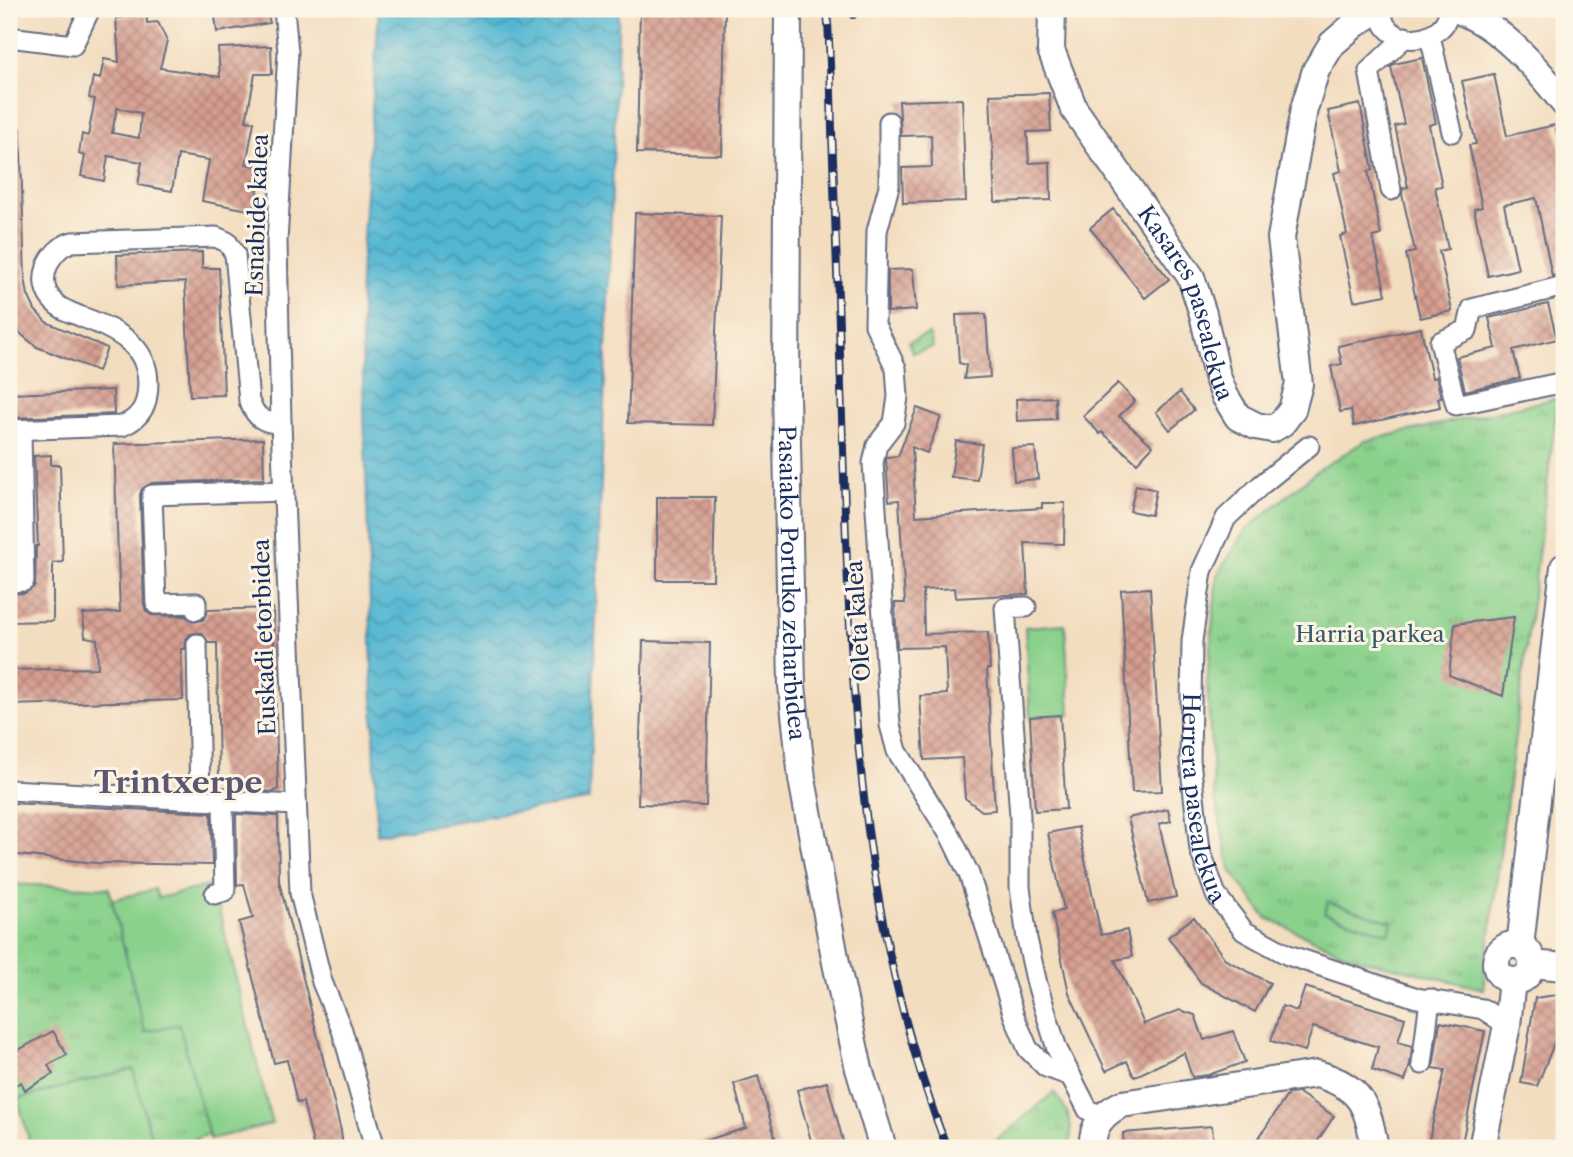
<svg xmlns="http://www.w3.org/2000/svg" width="1573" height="1157" viewBox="0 0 1573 1157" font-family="'Libre Caslon Text',serif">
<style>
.grass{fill:url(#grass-tufts);stroke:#528075;stroke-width:2}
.pitch{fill:#8ad18c;stroke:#528075;stroke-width:2}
.water{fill:url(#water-waves);stroke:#377398;stroke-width:2}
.building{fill:url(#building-cross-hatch);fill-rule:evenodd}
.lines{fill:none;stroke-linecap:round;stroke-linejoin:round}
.street-casing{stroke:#676c80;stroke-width:23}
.secondary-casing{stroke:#676c80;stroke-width:30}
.street{stroke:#fff;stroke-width:19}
.secondary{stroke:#fff;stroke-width:26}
.rail-casing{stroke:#1b2f5e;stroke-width:8}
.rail{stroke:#fcf5e5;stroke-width:5;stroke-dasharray:16;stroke-linecap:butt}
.labels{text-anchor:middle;stroke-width:6;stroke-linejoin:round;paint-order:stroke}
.street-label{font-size:23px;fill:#1b2f5e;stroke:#fcf5e5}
.park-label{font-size:23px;fill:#37586a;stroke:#fcf5e5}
.district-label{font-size:30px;font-weight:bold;fill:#5c5670;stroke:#fcf5e5}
</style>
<defs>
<pattern id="grass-tufts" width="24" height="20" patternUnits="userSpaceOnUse" patternTransform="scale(1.75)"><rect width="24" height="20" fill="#8ad18c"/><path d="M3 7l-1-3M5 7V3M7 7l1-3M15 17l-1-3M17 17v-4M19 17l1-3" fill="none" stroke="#70aa76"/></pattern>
<pattern id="water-waves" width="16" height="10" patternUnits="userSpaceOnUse" patternTransform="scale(1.75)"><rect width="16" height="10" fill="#53b7d2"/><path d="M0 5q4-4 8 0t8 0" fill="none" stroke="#4495ae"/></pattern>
<pattern id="building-cross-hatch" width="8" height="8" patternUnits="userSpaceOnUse" patternTransform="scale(1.75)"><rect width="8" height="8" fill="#d69e90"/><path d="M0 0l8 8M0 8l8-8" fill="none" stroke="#ad8179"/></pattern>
</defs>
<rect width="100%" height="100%" fill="#fcf5e5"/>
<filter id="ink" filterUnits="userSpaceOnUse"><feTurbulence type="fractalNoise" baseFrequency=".0143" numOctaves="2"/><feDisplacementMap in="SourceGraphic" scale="14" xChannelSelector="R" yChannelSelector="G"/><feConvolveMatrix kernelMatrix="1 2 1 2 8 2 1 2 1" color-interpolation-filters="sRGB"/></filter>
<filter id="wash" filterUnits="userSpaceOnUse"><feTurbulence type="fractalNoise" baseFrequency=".00686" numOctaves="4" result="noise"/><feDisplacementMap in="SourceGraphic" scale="28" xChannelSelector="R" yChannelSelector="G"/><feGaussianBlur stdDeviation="1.57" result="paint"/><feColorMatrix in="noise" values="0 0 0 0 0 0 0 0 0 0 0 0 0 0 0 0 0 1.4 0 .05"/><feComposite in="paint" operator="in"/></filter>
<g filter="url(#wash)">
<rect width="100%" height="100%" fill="#f3ddbf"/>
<path class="grass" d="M929,334L933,347L913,353L908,342Z
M1558,398L1483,989L1352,957L1266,918L1230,869L1214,793L1207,684L1217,575L1246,530L1318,470L1365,441Z
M9,884L109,888L145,1032L179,1024L209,1134L195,1139L197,1148H154L132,1069L9,1101Z
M1054,1092C1070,1113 1073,1122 1070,1148H988Z"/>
<path class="pitch" d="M1065,624L1070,715L1030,717L1025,627Z
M213,885L272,1124L210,1139L179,1024L145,1032L112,900L155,889L158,898Z
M1328,902L1392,922L1389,934L1324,913Z
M133,1069L154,1148H31L18,1099Z"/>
<path class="water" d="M379,9H619L589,800L377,834L360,280Z"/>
<g id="blocks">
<path class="building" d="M214,9H266L270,23L217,32Z
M640,9H725L722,155L637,153Z
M147,15V23L158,22L167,41L160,68L220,77L218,48L271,46L272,74H255L246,121L254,122L246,164L262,167L254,211L202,201L209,160L178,155L172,191L138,185L142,162L108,156L104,181L81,176L85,156L79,154L82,134L88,136L95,99L89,98L93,77L100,79L104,59L119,62L116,18ZM117,108L141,113L139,138L112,133Z
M1422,58L1436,123L1429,125L1442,186L1435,187L1448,249L1439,251L1452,311L1420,318L1406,254L1415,252L1402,194L1403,188L1408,187L1395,126L1404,124L1391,67L1394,64Z
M1494,74L1507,136L1555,125L1564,166V274L1552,276L1536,198L1504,205L1518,269L1488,276L1474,209L1482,207L1469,145L1476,144L1462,81Z
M1049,93L1051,131L1027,132L1029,163L1050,162L1051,200L995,202L990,95Z
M962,99L966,201L903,203L902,168L932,167L931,135L901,136L899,101Z
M1360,104L1373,170L1368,171L1381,235L1373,237L1386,295L1354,301L1340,236L1347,234L1334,173L1341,171L1328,111Z
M20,128L25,278L28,295L35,310L46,322L107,348L98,371L37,347L22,335L9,320V129Z
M1113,209L1169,279L1145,298L1090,228Z
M635,213L721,216L712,425L628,423Z
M202,252V268H219L224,395L190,396L185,282L118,285L117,255Z
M913,269L916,310L888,312V270Z
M1548,304L1557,339L1513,350L1520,378L1465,391L1457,357L1496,348L1489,318Z
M986,314L990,377L964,379L966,365L959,363L956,315Z
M1421,328L1432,378L1436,377L1441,397L1438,398L1440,407L1354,426L1351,410L1340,412L1331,366L1342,364L1338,346Z
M1118,383L1135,401L1119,416L1153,446L1137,463L1102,432L1100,434L1083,416Z
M113,390L114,414L9,418V394Z
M1180,392L1194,410L1170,430L1156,412Z
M1055,397L1056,419L1017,421L1016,399Z
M917,408L941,417L927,453L912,447L916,516L1042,508V503H1065L1064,544L1025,543L1028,594L956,598L955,588L923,590L924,634L988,632L990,669H987L995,810L982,811L965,798L962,758L924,760L920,696L947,694L945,647L897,648L895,603H905L899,500L889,501L886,460L887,457L898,456Z
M263,439L264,479L152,483L142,489L140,495L144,604L146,611L151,615L185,616L195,622L203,620L208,610L273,608L278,789L274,792L219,787L217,643H209L202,633L190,634L186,639L185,649H181L183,700L9,705V670L98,668L97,639L85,637L83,614L120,612L114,444Z
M956,441L982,444L977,480L951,477Z
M1035,447L1038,479L1014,481L1012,448Z
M51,455V465H60L63,562L53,563V621L9,622V594L25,593L35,586L36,546H38L34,456Z
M1136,485L1156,490L1151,515L1130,511Z
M657,497H715L713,580H657Z
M1150,588L1162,791L1132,792L1121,590Z
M1514,617L1503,696L1449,675L1455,624Z
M643,641L710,643L706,806L638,804Z
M1060,715L1066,809L1035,811L1030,717Z
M9,803L211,813L212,865L96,863L9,854Z
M1168,809L1171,821L1159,824L1176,897L1148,903L1128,818Z
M236,814L278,816L279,881L341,1131L343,1148H314L303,1102L297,1103L287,1060L274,1063L239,922L253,918L244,884L237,885Z
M1078,827L1101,935L1127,930L1132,957L1115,960L1144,1024L1180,1010L1195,1015L1204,1040L1233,1031L1245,1062L1208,1075L1192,1077L1184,1053L1134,1077L1127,1061L1106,1071L1069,993L1052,913L1064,910L1048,833Z
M1194,917L1226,960L1270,983L1255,1012L1201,983L1168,937Z
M1305,987L1405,1018L1398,1042L1412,1046L1410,1065L1405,1081L1372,1070L1378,1047L1313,1027L1305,1051L1271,1041L1282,1006L1297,1011Z
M1564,994V1018L1537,1086L1521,1083L1535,998Z
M1440,1022L1485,1031L1461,1148H1427L1445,1070L1433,1068Z
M53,1031L67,1055L48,1065L53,1074L25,1090L21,1082L9,1088V1055Z
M758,1076L778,1148H690V1145L746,1128L734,1084Z
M827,1082L845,1148H813L797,1090Z
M1299,1093L1334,1116L1313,1148H1252L1288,1094Z
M1212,1126L1214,1148H1124L1123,1133Z"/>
</g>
</g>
<g filter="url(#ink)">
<use href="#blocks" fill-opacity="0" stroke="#676c80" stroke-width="2"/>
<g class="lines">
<g class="street-casing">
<g id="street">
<path d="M284,9L288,52L277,242L281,423L300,893L322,982L342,1030L375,1148"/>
<path d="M1381,9C1382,13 1383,21 1385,25C1398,45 1432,41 1444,24C1447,20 1449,13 1451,9"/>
<path d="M1430,36L1452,132"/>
<path d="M9,37L73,45L90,9"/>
<path d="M889,122V186L877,231L875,325L896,368L898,397L894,423L877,445L873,463L890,725L897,751L951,837L969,874L1014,1016L1028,1049L1046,1067L1071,1076"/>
<path d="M1391,190L1369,71L1405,37"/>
<path d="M1564,286L1472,309L1467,330L1440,342L1456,405L1564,382"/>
<path d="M9,430L122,426C136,420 145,411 147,395C154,348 120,331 82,317C73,313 61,310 54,302C34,282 49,249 72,242L216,237L227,242L235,254L249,401C256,418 263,423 281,423"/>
<path id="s1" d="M1309,446L1261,485L1226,518L1202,571L1192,641L1190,760L1200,850L1216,895L1244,931L1288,955L1417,998L1483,1009L1507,1025"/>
<path d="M9,582L24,581L21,430"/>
<path d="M1026,607L1005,608L1020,816V887L1027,939L1037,984L1057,1049L1088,1110L1103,1116"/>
<path d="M196,610V603L156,604L152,495L284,491"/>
<path d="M197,644L200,800"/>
<path d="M9,790L295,805"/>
<path d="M215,894L225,891L223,802"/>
<path d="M1422,1064L1430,999"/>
</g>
</g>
<g class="secondary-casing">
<g id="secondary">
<path id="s2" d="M788,9L786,393L792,686L802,779L836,963L859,1069L883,1148"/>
<path id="s3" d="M1052,9L1051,50L1074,109L1191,277L1203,314L1217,376L1225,396L1238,417L1256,426L1272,429L1282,423L1292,410L1299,384L1281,238L1304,109L1316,70L1332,44L1355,24L1378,9"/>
<path d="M1455,9C1499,24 1537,68 1564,103"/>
<circle cx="1514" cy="963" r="18"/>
<path d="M1520,946L1564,567"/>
<path d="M1532,964L1564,967"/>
<path d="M1093,1148C1091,1126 1103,1113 1122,1104L1317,1074C1362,1087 1367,1105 1375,1148"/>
<path d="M1482,1148L1507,1025L1512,981"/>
</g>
</g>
<use href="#street" class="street"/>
<use href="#secondary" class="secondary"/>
<g class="rail-casing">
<path id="rail" d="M827,9C831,59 831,109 833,159C838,277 841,394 845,512C853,733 866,939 947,1148
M853,9V15"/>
</g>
<use href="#rail" class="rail"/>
</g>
</g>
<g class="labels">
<g class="street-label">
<text transform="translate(257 215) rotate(-88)" y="8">Esnabide kalea</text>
<text dy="8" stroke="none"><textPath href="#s3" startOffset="331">Kasares pasealekua</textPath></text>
<text dy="8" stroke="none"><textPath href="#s2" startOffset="574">Pasaiako Portuko zeharbidea</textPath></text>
<text transform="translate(858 621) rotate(-94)" y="8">Oleta kalea</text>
<text transform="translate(264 637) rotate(-92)" y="8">Euskadi etorbidea</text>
<text dy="8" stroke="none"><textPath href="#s1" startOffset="397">Herrera pasealekua</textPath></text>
</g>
<g class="park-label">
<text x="1370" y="642">Harria parkea</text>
</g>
<g class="district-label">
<text x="178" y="793">Trintxerpe</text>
</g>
</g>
<rect width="1573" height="1157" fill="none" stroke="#fcf5e5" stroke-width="35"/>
</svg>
